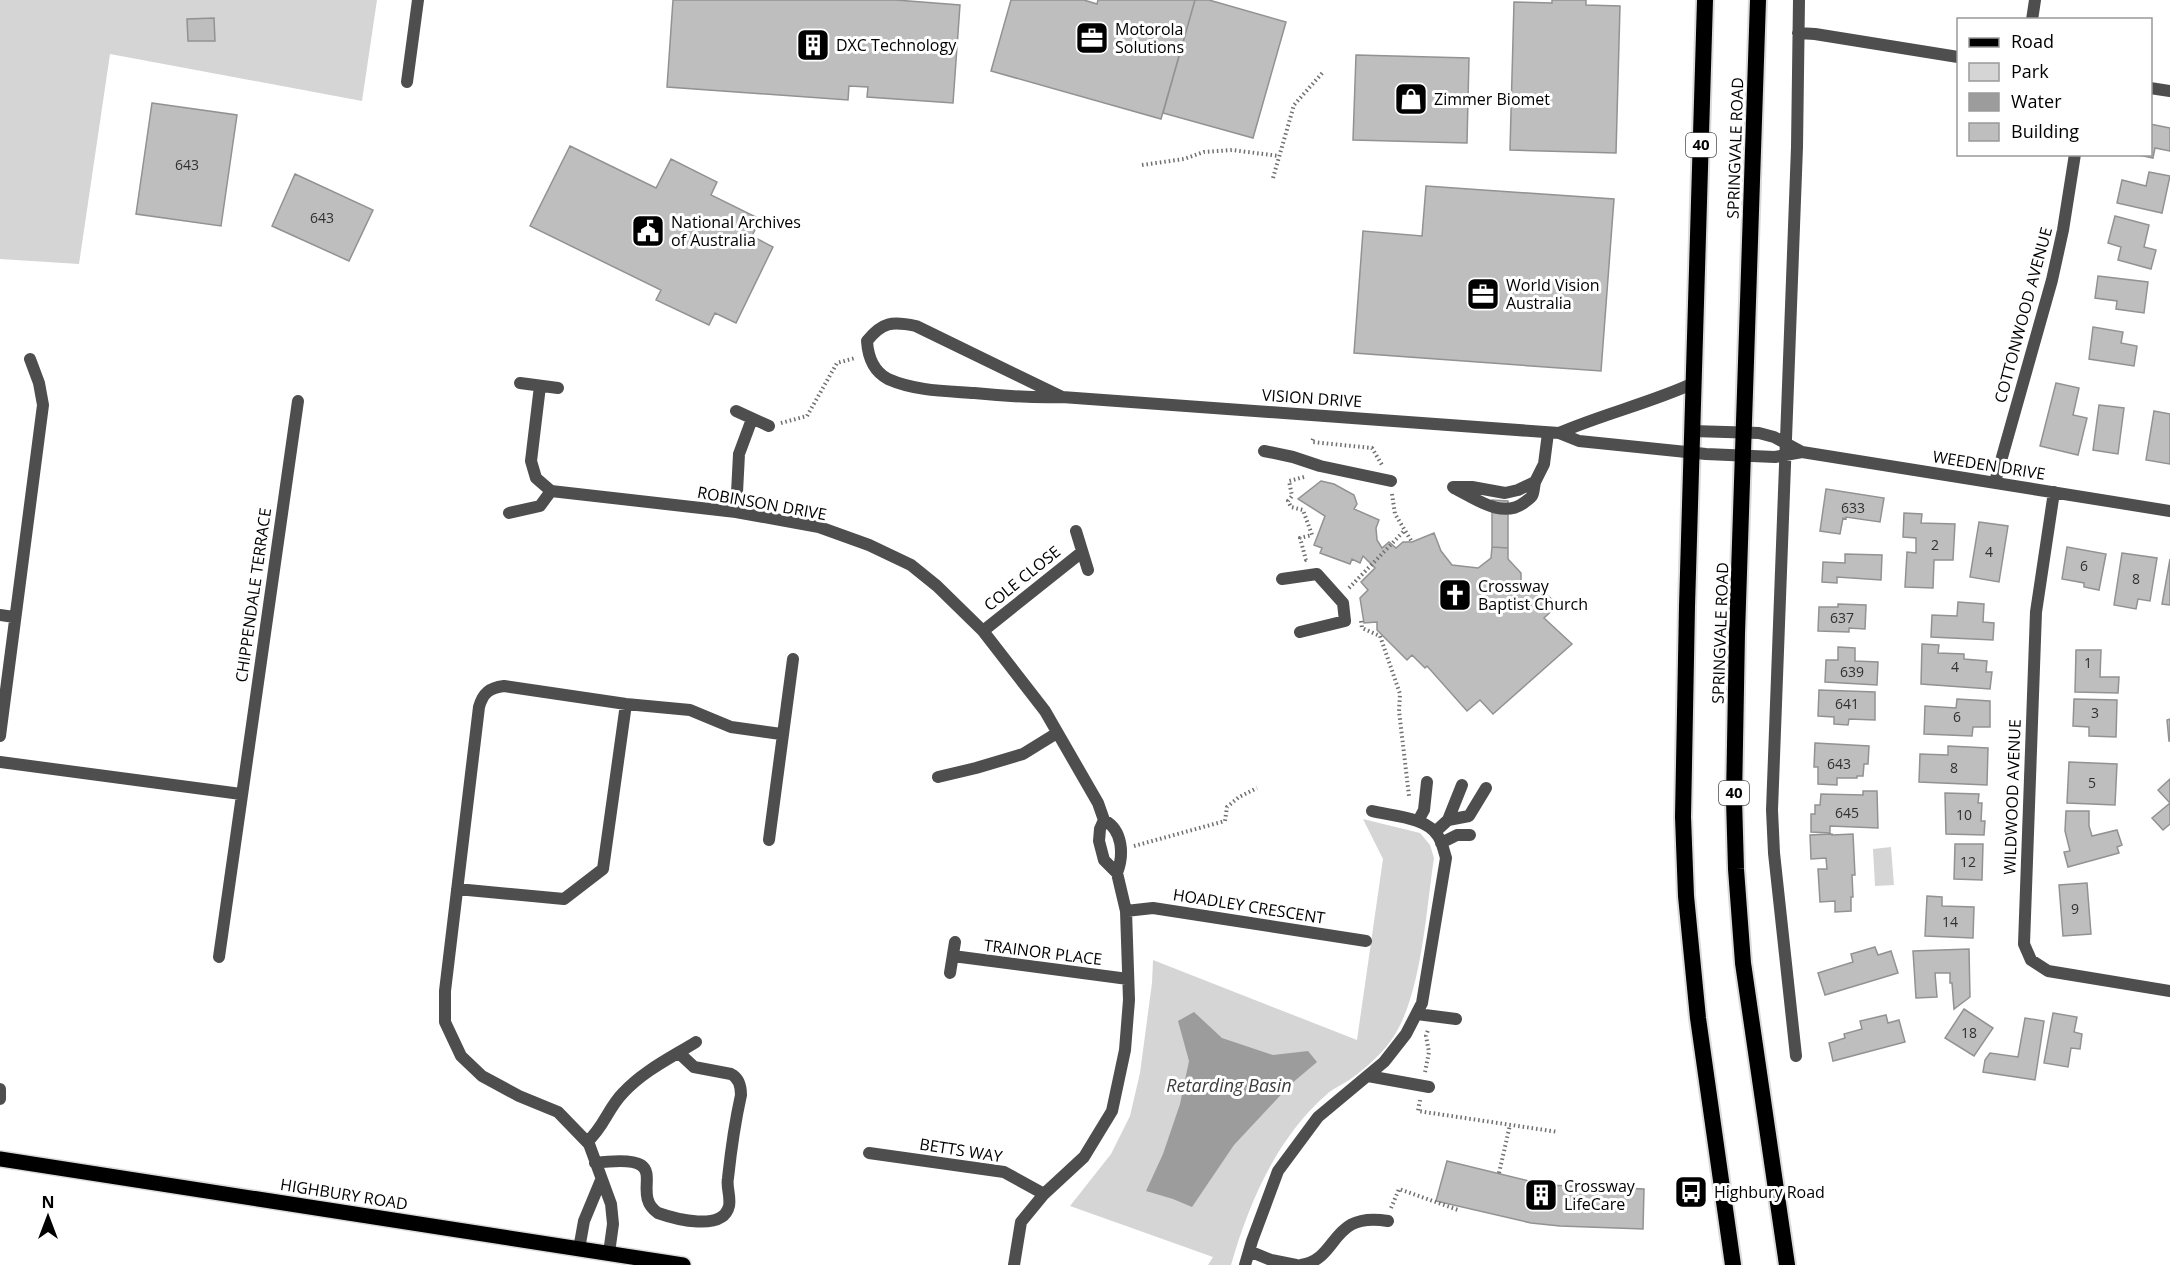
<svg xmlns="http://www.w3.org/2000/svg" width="2170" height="1265" viewBox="0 0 2170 1265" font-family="'Open Sans',sans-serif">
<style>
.green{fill:#d5d5d5}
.water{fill:#9c9c9c}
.building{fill:#bebebe;stroke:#929292;stroke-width:1.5}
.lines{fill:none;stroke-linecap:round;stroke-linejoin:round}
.primary-casing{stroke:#dbdbdb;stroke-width:18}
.trunk-casing{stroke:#dbdbdb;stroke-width:20}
.path{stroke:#707070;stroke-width:4;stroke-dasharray:1.5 3;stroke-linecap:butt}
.service{stroke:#4e4e4e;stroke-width:12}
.minor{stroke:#4e4e4e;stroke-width:12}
.primary{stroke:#000;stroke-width:15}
.trunk{stroke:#000;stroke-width:16}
.labels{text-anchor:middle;stroke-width:6;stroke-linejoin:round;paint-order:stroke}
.number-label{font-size:14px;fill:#303030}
.shield{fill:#fff;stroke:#4c4c4c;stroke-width:1.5}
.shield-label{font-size:15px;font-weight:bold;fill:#000}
.poi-label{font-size:16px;fill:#000;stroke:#fff;text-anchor:start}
.street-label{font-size:16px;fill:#000;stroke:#fff}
.water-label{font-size:18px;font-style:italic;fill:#3d3d3d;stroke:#fff}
</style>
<rect width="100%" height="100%" fill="#fff"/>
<path class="green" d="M0,0H377L362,101L110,54L79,264L0,259Z
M1363,819L1420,833L1430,845L1434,858C1426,910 1422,992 1394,1036C1384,1052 1368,1066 1352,1078C1344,1084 1333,1088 1326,1095C1276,1139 1249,1203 1231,1265H1208L1213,1257L1070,1206L1111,1154L1130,1116L1140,1073L1152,983L1153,960L1357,1040L1383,859Z
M1891,847L1894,885L1875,886L1873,849Z"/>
<path class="water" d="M1194,1012L1222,1038L1273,1055L1308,1051L1317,1062L1291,1084L1234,1145L1192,1207L1173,1199L1146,1191L1163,1154L1180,1104L1189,1061L1178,1021Z"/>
<path class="building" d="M673,0H896L960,5L953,103L867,97L868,87L849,86L848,100L667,87Z
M1011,0H1084L1097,4L1098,0H1195L1161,119L991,71Z
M1195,0H1209L1286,22L1253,138L1163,113Z
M1552,0H1586V5L1620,6L1616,153L1510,150L1514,2L1552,3Z
M214,18L215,41H188L187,19Z
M1356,55L1469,58L1467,143L1353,140Z
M152,103L237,115L221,226L136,214Z
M2150,124L2170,128V151L2155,148L2153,158L2134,154H2150Z
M570,146L656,188L671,159L717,182L711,195L760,219L752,236L773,247L736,323L715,313L709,325L656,300L661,290L530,226Z
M2149,172L2170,176L2162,213L2117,203L2122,180L2146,186Z
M295,174L373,210L349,261L272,226Z
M1426,186L1614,199L1601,371L1354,353L1363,231L1422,236Z
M2115,216L2149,225L2144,247L2156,250L2151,269L2118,260L2121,247L2108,243Z
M2098,276L2148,282L2144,313L2116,309L2117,301L2095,298Z
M2093,327L2123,332L2121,343L2137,346L2134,366L2089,359Z
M2056,383L2079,388L2073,415L2087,418L2078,455L2040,446Z
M2099,405L2124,408L2118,454L2093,450Z
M2154,411L2170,414V464L2146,460Z
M1321,481L1334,484L1354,495L1357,504L1354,509L1379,520L1376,528L1377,540L1382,548L1389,542L1396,548L1403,542H1412L1434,533L1441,551L1452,565L1478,568L1491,558L1492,547L1508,548V559L1521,573V583L1524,586H1535L1536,588H1544V592L1558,605L1544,618L1572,644L1493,714L1480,700L1467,711L1427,666L1425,668L1412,655L1407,660L1377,630V622L1364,623L1360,598L1368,590L1361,582L1375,568L1363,556L1360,563L1352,559L1350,564L1320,553L1322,548L1314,545L1325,516L1298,499Z
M1826,489L1884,498L1880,522L1846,517V519L1843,518L1840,534L1820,531Z
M1492,500L1508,501V548L1492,547Z
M1904,513L1922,514L1921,523L1955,524L1953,560H1934L1933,588L1905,587L1907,552L1916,553V538L1903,537Z
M1979,522L2008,526L1999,582L1970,577Z
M2067,547L2106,554L2099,590L2084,587V583L2062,579Z
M2122,553L2157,558L2150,601L2138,599L2136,609L2114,605Z
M1845,554L1882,555L1881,580L1837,577V583L1822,582L1823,562L1845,563Z
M2170,559V605L2162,604Z
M1958,602L1984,604L1983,622L1994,623L1993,640L1931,637L1932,615L1957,616Z
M1838,604L1866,605L1865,629L1849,628V632L1818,631L1819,607H1838Z
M1922,644L1939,645L1938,653L1964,654V659L1987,661L1986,672H1992L1990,689L1921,684Z
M1838,647L1855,648V661L1878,662L1877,685L1825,682L1826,660H1838Z
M2076,650H2101L2100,677H2119L2118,693L2075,692Z
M1819,690L1875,692V720L1849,719L1848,725L1834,724V717L1818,716Z
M1957,699L1990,701V727H1973L1972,736L1924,734L1925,706L1956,708Z
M2074,699L2117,700L2116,737L2089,736V727L2073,726Z
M2170,719V741H2169L2167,720Z
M1815,743L1869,746L1868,764H1864L1863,776H1857V778H1837V785L1818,784V767H1814Z
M1948,746L1988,748L1987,785L1919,782L1920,754L1948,755Z
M2069,762L2117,764L2115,805L2067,803Z
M2170,779V824L2163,830L2152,818L2170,803L2158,790Z
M1863,791H1877L1878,828L1830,826V833L1811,832V814H1815V805H1820L1821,794L1863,795Z
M1945,793L1979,794L1978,803H1982L1981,821H1985L1984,835L1946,834Z
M2066,811H2089V826L2092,836L2117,830L2122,845L2117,847L2119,853L2068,867L2064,852L2070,851L2065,831Z
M1832,834V835L1853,834L1855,875H1852L1853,897H1851V911L1835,912V901L1820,902L1818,869H1827L1826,858L1811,859L1810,835Z
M1955,844H1983L1982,880L1954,879Z
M2087,883L2091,934L2063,936L2059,885Z
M1927,896L1942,897V906L1974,907L1973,938L1925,936Z
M1875,947L1878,955L1891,951L1898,973L1825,995L1818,973L1853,962L1851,954Z
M1969,949L1970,997L1954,1009L1952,983H1950V973H1935L1937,997L1916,998L1913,951Z
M1964,1009L1993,1028L1974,1056L1945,1038Z
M2053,1013L2077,1017L2074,1032L2082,1034L2080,1049L2071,1048L2068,1067L2044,1063Z
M1886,1015L1888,1023L1899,1020L1905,1042L1833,1061L1829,1043L1845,1038L1844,1034L1862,1029L1860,1021Z
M2025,1018L2044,1021L2035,1080L1983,1072L1985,1060L1990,1053L2018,1057Z
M1447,1161L1546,1185L1644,1189L1643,1229L1560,1226L1531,1223L1436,1201Z"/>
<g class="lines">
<g class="primary-casing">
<path id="primary" d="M0,1159L683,1265"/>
</g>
<g class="trunk-casing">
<path id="trunk" d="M1705,0L1687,606L1683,817L1686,896L1698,1018L1733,1265
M1758,0L1737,633L1734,799L1736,869L1743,963L1787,1265"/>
</g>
<path class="path" d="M1142,165L1184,159L1204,152L1232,150L1279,156
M1273,178L1294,105L1324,71
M781,423L807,416L837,363L855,358
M1313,439L1312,442L1372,448L1382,465
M1304,477L1289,481L1292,496L1288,501L1291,507L1303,510L1312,535L1300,538L1306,560H1308
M1392,494L1395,514L1412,542
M1349,588L1405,530
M1361,621L1362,628L1380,636L1400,694L1399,711L1409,796
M1134,846L1225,821L1227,807L1239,797L1257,788
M1425,1072L1429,1052L1426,1036L1428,1030
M1420,1100L1418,1111L1558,1132
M1499,1173L1510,1125
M1391,1208L1399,1189L1458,1210"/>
<path class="service" d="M407,82L418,0
M1264,451L1293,457L1320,466L1391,481
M1453,487H1472L1505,493L1518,490L1535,482L1544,464L1548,433
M1454,488C1475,498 1502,520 1525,502C1527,500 1530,499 1532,496C1534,493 1534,486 1535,482
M509,513L540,506L551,491
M1282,579L1317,574L1343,603L1345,621L1300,632
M1448,820L1469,816L1486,788
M1418,821L1424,810L1427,782
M1435,832L1448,820L1462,785
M769,840L793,659
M1441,843L1457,835H1470
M457,889L564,899L603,869L626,704
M1417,1014L1456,1019
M1368,1076L1429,1087
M587,1142C604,1127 608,1108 623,1093C643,1071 672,1057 696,1042
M595,1163C681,1152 626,1191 658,1213C675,1219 723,1232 729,1206C731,1196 726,1187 728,1178C731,1150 735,1122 741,1095C741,1086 739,1078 731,1074L694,1067L679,1053
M579,1249L584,1221L601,1180
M1249,1251L1271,1260L1296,1265
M609,1253L613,1224L611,1204L589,1144L558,1112L519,1096L482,1076L461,1056L445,1022V991L479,707C483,693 489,688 504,686L626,704L690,710L731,727L781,734
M1245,1265L1252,1241L1278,1171L1318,1117L1384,1062L1406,1034L1422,1003L1446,858C1444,851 1442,842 1438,836C1427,817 1392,816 1372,811
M1301,1265C1340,1259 1329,1211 1388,1221"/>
<path class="minor" d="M2032,20L2035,0
M1798,33L1815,34L1958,57
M2150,88L2170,91
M520,383L558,388
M540,386L531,461L536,478L551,491L736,512L819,527L869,545L911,565L937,586L983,631L1045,711L1098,803L1104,820C1123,830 1124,855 1117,873
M1062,397L916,326C892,321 882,322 867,341C868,357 873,371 888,379C915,391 946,391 974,393C1004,396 1032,398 1062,397L1559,433L1579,441L1706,454L1775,457L1802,452
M736,411L769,426
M1692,431L1759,433L1774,437L1802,452L2170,511
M1559,433C1603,414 1650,403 1694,383
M1995,482L2052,280L2063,230L2075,154
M2054,492L2036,612L2024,944L2031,960L2048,971L2170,991
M736,512L739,454L752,419
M1076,531L1088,570
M0,615L14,617
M983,631L1082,552
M0,736L43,405L39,383L30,359
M0,762L241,794
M938,777L976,768L1023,754L1057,733
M1126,911L1153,908L1366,941
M953,956L1128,979
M219,957L298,401
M950,973L955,942
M1796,1056L1774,853L1772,810L1797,147L1799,0
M0,1089V1099
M869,1153L1004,1172L1044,1194
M1014,1265L1021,1222L1044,1194L1084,1157L1112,1111L1125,1050L1129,1000L1126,911L1117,873L1104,860L1099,841L1100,829L1104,820"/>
<use href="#primary" class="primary"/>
<use href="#trunk" class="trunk"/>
</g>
<defs>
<g id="office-square" transform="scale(1.725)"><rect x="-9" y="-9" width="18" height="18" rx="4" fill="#000" stroke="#fff"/><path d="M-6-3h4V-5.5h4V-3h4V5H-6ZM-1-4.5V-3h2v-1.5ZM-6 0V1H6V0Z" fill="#fff"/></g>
<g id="building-square" transform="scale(1.725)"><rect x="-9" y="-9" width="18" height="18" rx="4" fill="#000" stroke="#fff"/><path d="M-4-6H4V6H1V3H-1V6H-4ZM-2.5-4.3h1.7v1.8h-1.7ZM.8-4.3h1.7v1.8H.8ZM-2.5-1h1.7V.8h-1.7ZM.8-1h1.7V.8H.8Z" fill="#fff"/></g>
<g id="shop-square" transform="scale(1.725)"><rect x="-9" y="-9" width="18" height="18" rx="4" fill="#000" stroke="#fff"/><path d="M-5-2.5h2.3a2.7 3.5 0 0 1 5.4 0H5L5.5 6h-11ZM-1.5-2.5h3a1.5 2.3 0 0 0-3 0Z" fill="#fff"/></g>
<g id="civic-square" transform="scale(1.725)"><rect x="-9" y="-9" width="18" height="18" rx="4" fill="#000" stroke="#fff"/><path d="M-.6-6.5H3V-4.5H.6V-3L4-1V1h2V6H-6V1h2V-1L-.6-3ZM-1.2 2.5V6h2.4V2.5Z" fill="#fff"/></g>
<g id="church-square" transform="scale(1.725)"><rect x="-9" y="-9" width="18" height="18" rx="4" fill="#000" stroke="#fff"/><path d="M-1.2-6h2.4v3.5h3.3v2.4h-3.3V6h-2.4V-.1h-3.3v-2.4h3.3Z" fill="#fff"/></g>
<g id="bus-square" transform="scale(1.725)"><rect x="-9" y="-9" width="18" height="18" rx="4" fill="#000" stroke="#fff"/><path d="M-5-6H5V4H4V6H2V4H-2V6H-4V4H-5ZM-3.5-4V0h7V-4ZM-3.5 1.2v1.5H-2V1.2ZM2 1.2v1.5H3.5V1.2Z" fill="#fff"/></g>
</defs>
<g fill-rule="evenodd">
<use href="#office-square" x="1092" y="38"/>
<use href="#building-square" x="813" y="45"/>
<use href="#shop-square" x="1411" y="99"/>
<use href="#civic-square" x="648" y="231"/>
<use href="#office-square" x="1483" y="294"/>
<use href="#church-square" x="1455" y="595"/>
<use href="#bus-square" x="1691" y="1192"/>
<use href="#building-square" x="1541" y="1195"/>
</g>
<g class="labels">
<g class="number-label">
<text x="187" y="170">643</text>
<text x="322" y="223">643</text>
<text x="1853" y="513">633</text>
<text x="1935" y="550">2</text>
<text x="1989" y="557">4</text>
<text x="2084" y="571">6</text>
<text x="2136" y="584">8</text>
<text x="1842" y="623">637</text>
<text x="2088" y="668">1</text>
<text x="1955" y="672">4</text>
<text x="1852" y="677">639</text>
<text x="1847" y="709">641</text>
<text x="2095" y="718">3</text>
<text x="1957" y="722">6</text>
<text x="1839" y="769">643</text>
<text x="1954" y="773">8</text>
<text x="2092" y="788">5</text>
<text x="1847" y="818">645</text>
<text x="1964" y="820">10</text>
<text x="1968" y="867">12</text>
<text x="2075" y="914">9</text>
<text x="1950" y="927">14</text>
<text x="1969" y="1038">18</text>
</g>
<g class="shield">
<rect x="1686" y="133" width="30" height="24" rx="4.5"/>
<rect x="1719" y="781" width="30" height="24" rx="4.5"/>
</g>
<g class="shield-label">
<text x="1701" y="150">40</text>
<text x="1734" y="798">40</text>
</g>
<g class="poi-label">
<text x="1115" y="35">Motorola<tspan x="1115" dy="18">Solutions</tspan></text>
<text x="836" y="51">DXC Technology</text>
<text x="1434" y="105">Zimmer Biomet</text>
<text x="671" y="228">National Archives<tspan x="671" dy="18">of Australia</tspan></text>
<text x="1506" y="291">World Vision<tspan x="1506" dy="18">Australia</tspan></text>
<text x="1478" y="592">Crossway<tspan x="1478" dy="18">Baptist Church</tspan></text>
<text x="1564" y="1192">Crossway<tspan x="1564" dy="18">LifeCare</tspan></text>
<text x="1714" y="1198">Highbury Road</text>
</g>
<g class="street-label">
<text transform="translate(1735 148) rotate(-88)" y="6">SPRINGVALE ROAD</text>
<text transform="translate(2023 315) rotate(-75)" y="6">COTTONWOOD AVENUE</text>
<text transform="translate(1312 398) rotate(4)" y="6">VISION DRIVE</text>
<text transform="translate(1989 465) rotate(9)" y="6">WEEDEN DRIVE</text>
<text transform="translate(762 503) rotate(10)" y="6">ROBINSON DRIVE</text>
<text transform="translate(1022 578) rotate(-39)" y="6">COLE CLOSE</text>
<text transform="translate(253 595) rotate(-82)" y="6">CHIPPENDALE TERRACE</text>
<text transform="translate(1720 633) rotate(-88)" y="6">SPRINGVALE ROAD</text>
<text transform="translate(2012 797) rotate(-88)" y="6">WILDWOOD AVENUE</text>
<text transform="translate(1249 906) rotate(9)" y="6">HOADLEY CRESCENT</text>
<text transform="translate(1043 952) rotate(7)" y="6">TRAINOR PLACE</text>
<text transform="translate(961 1150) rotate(9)" y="6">BETTS WAY</text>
<text transform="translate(344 1194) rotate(9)" y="6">HIGHBURY ROAD</text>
</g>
<g class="water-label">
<text x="1229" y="1092">Retarding Basin</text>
</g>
</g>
<rect x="1957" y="18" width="195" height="138" fill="#ffffff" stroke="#999999" stroke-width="1.5"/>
<rect x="1969" y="38" width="30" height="9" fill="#000000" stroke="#999999" stroke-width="1.5"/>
<text x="2011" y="48" font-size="18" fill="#000000">Road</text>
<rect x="1969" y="63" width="30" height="18" fill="#d5d5d5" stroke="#999999" stroke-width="1.5"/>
<text x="2011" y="78" font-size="18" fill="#000000">Park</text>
<rect x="1969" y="93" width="30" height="18" fill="#9c9c9c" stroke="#999999" stroke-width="1.5"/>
<text x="2011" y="108" font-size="18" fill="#000000">Water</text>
<rect x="1969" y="123" width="30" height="18" fill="#bebebe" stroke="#999999" stroke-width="1.5"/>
<text x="2011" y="138" font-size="18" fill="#000000">Building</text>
<g transform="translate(48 1217)" stroke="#ffffff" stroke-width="4.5" paint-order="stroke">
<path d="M0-4.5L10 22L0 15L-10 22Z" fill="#000000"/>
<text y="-9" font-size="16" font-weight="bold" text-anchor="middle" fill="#000000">N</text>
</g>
</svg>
